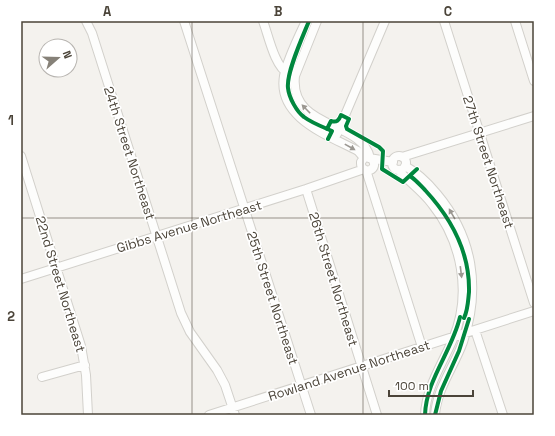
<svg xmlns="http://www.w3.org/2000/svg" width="555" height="436" viewBox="0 0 555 436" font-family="'Space Grotesk',sans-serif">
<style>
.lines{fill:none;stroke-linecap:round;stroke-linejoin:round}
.minor-casing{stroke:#d2d0cb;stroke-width:10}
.minor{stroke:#fdfdfc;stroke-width:8}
.cycleway-casing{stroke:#fff;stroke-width:6}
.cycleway{stroke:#00873e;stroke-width:4}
.oneway{fill:#9b9791}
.grid{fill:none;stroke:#4b4439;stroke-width:1;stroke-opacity:0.55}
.labels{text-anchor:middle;stroke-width:3.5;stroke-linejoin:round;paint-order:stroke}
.street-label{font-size:13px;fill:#4b4439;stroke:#fff}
.neatline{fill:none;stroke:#4b4439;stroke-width:1.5}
.grid-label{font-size:13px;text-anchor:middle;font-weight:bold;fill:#4b4439}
</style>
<rect width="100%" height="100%" fill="#f4f2ee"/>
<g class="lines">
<g class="minor-casing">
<path id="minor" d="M86,21L92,33L181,313L190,332L217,370L225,385L235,415
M184,21L311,415
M263,21C268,34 275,68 288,73
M306,21C299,36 287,60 284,76C277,118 328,135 358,151L364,158
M317,21L295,76C289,130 362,120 370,158
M444,21L534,303
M515,21L534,81
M337,134L385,21
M21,156L81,346L86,375L88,415
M392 163a7 7 0 1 1 14 0a7 7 0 1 1-14 0Z
M402,157L534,116
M364,158L361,162C360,177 382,170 371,158
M369,158L393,162
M405,166C418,173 428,183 437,194C473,237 481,288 463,342C454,367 437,388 435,415
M366,170L422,347
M399,170L402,174C412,184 423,192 432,204C462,241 472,294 453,339C443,363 426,387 425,415
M306,189L377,415
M21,279L306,189L364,169
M475,330L503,415
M42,377L85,365
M209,415L534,311"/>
</g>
<use href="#minor" class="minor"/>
<g class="cycleway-casing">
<path id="cycleway" d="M309,21C303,36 286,73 288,88C289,98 297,112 304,117C312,123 323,127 332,131L328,139
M327,129L331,121C337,123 339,120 341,115L349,119L346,126L347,129L379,147L383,151L382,169L403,182L417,169
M410,176C416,180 420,185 425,190C451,218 470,252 469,292C468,301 468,310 464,318
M425,415C426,380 452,351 460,317
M435,415L441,391L459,351L469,319"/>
</g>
<use href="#cycleway" class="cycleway"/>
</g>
<defs><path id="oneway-solid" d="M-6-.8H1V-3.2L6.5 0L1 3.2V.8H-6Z"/></defs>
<g class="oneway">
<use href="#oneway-solid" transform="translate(306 109) rotate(-134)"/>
<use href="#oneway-solid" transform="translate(350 147) rotate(29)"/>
<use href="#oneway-solid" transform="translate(452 214) rotate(-120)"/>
<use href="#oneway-solid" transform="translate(461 272) rotate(83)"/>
</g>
<path class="grid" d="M192,21V415M363,21V415M21,218H534"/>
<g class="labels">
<g class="street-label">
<text transform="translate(130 153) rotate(72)" y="5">24th Street Northeast</text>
<text transform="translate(489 162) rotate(72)" y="5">27th Street Northeast</text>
<text transform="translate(189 226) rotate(-17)" y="5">Gibbs Avenue Northeast</text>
<text transform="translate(334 279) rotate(73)" y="5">26th Street Northeast</text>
<text transform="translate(61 284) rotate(73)" y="5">22nd Street Northeast</text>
<text transform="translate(273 298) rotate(72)" y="5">25th Street Northeast</text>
<text transform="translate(349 370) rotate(-18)" y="5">Rowland Avenue Northeast</text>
</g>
</g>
<rect width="555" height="436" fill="none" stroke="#ffffff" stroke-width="44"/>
<g transform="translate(58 58) rotate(70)"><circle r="19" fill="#ffffff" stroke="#b7b4b0"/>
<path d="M0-3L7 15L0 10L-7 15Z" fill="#868178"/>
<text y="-6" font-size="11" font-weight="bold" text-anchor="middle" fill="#4b4439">N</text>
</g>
<path d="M389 390v6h84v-6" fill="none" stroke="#4b4439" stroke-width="2"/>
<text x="395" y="390" font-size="12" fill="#4b4439" stroke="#ffffff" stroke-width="3" paint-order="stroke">100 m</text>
<rect x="22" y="22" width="511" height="392" class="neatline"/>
<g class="grid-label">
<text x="107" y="16">A</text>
<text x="278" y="16">B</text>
<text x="448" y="16">C</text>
<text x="11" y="125">1</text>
<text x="11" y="321">2</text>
</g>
</svg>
